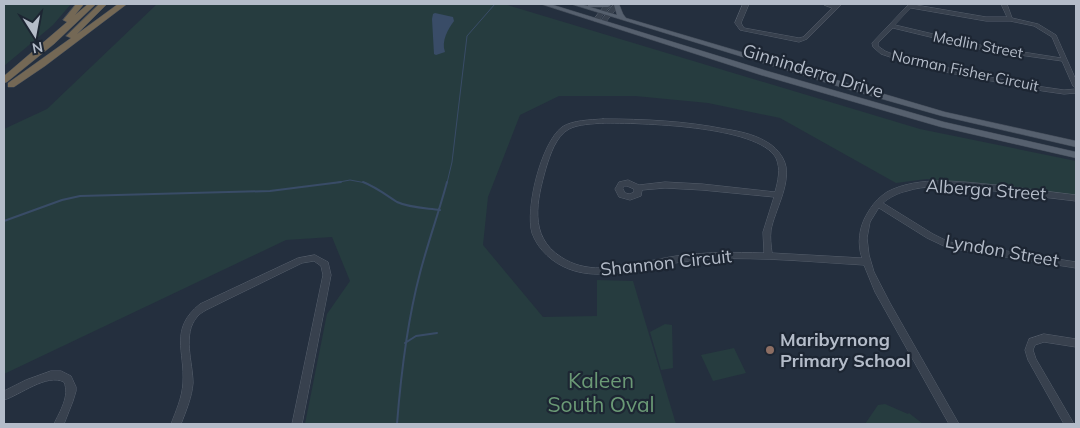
<svg xmlns="http://www.w3.org/2000/svg" width="1080" height="428" viewBox="0 0 1080 428" font-family="Mulish,sans-serif">
<style>
.green{fill:#263c3f}
.water{fill:#394c67}
.lines{fill:none;stroke-linecap:round;stroke-linejoin:round}
.stream-far1{stroke:#394c67;stroke-width:1}
.stream{stroke:#394c67;stroke-width:2}
.minor-casing{stroke:#565f6c;stroke-width:1}
.major-casing{stroke:#414a57;stroke-width:1}
.highway-casing{stroke:#434c59;stroke-width:1}
.minor{fill:#38414e;fill-rule:evenodd}
.major{fill:#56606e;fill-rule:evenodd}
.highway{fill:#746855;fill-rule:evenodd}
.education-dot{fill:#8d6e63;stroke:#1d2633;stroke-width:2}
.labels{text-anchor:middle;stroke-width:4.5;stroke-linejoin:round;paint-order:stroke}
.far-street-label{font-size:15px;fill:#b4bcc9;stroke:#1d2633}
.street-label{font-size:18px;fill:#b4bcc9;stroke:#1d2633}
.poi-label{font-size:18px;font-weight:bold;fill:#b4bcc9;stroke:#1d2633;text-anchor:start}
.near-park-label{font-size:21px;fill:#6b9a76;stroke:#1d2633}
</style>
<rect width="100%" height="100%" fill="#242f3e"/>
<path class="green" d="M4,4H71L53,25L4,66Z
M157,4H504L920,129L1076,161V200L927,179L896,183L780,118L708,103L635,96H559L520,115L488,197L483,245L543,317L597,316V280L633,281L676,424H305L327,314L350,281L332,237L286,240L4,374V129L47,109Z
M665,324L672,325L673,368L661,370L650,332Z
M734,348L746,373L713,381L701,355Z
M885,404L908,414L909,413L923,424H865L878,405Z"/>
<path class="water" d="M435,13L453,17L454,21C448,29 441,41 445,52L436,55L434,54L432,19L433,14Z"/>
<g class="lines">
<path class="stream-far1" d="M334,183L350,180L366,183
M447,183L452,162L467,36L495,4"/>
<path class="stream" d="M363,182C376,187 386,195 397,202C410,208 426,208 440,210
M4,221L62,200L80,196L270,191L341,182
M405,343L416,336L437,333
M397,424C401,373 407,322 420,273C428,242 439,212 447,182"/>
<g class="minor-casing">
<path id="minor" d="M606,4H612L598,21H594V19Z
M614,4H620L605,23H601L600,22Z
M743,4H749L741,23L744,28L799,38L803,37L832,8L824,5L823,4L835,5L836,4H842L807,39L799,42L740,30L735,23Z
M910,4L986,17H1007L1001,4H1007L1012,18L1038,24L1056,35L1076,80V88L1073,86L1062,61L984,50L893,28L878,43V46L885,51L900,57L983,76L1043,87L1064,90L1076,89V93L1064,94L1043,91L950,73L896,59L881,54L873,47L872,43L908,5ZM911,8L986,21H1010L1034,26L1052,37L1061,58L984,46L895,25Z
M603,119C644,119 685,121 725,129C738,131 753,134 765,141C775,146 784,156 786,167C789,188 775,210 771,230C770,238 771,245 772,253L862,258C857,244 859,227 867,214C872,205 878,198 887,192C919,175 962,182 996,185C1023,188 1049,192 1076,195V201C1039,197 1002,191 964,188C945,187 925,185 907,191C898,193 890,197 883,203L933,234L949,242L1076,262V268L948,248L927,238L879,208L878,209L870,222L867,238L869,255L874,272L890,303L959,424H949L875,292L864,265C813,262 763,257 712,259C691,260 669,264 648,267C622,272 595,279 569,269C553,263 538,250 532,233C525,209 541,143 562,127C573,120 590,120 603,119ZM603,123C638,123 758,125 776,158C781,169 778,181 775,192L702,184L665,182L639,185L628,180L619,182L615,189L619,197L630,200L641,196L642,190L665,188L702,190L774,197L763,232L764,253C734,252 705,252 676,256C651,260 626,267 601,268C586,268 573,265 561,257C528,236 537,200 546,168C550,155 556,136 569,129C579,124 592,124 603,123ZM624,186H627L634,189V192L630,194L625,193L623,189Z
M315,255L328,262L331,275L302,424H292L323,275L321,266L314,261L302,263L206,310C203,312 199,314 197,317C182,334 193,363 193,383C192,397 186,411 181,424H171C176,411 182,398 183,383C185,351 169,329 200,304L298,258Z
M1044,334L1076,339V347L1044,342L1035,345L1033,350L1036,359L1074,424H1064L1028,360L1025,350L1029,339Z
M51,371H61L71,376L76,387V391L73,401L64,424H54C60,411 70,396 64,382C47,373 20,395 4,400V391L26,380Z"/>
</g>
<g class="major-casing">
<path id="major" d="M541,4H550L767,71L944,122L1076,152V158L941,127L761,75Z
M571,4H580L588,6V4H610V6L608,7H590L617,15L614,5L619,4L623,14L626,18L945,112L1076,141V147L942,116L847,89Z"/>
</g>
<g class="highway-casing">
<path id="highway" d="M76,4H84L75,15L88,4H96L54,44L7,82L4,83V76L67,22L63,20Z
M99,4H107L77,34L118,4H127L45,66L14,87H8V83L71,38L66,36Z"/>
</g>
<use href="#minor" class="minor"/>
<use href="#major" class="major"/>
<use href="#highway" class="highway"/>
</g>
<circle class="education-dot" cx="770" cy="350" r="5"/>
<g class="labels">
<g class="far-street-label">
<text transform="translate(978 45) rotate(11)" y="5">Medlin Street</text>
<text transform="translate(965 71) rotate(12)" y="5">Norman Fisher Circuit</text>
</g>
<g class="street-label">
<text transform="translate(813 71) rotate(17)" y="6">Ginninderra Drive</text>
<text transform="translate(986 190) rotate(4)" y="6">Alberga Street</text>
<text transform="translate(1002 251) rotate(10)" y="6">Lyndon Street</text>
<text transform="translate(666 263) rotate(-6)" y="6">Shannon Circuit</text>
</g>
<g class="poi-label">
<text x="780" y="346">Maribyrnong<tspan x="780" dy="21">Primary School</tspan></text>
</g>
<g class="near-park-label">
<text x="601" y="388">Kaleen<tspan x="601" dy="24">South Oval</tspan></text>
</g>
</g>
<rect width="1080" height="428" fill="none" stroke="#b4bcc9" stroke-width="10"/>
<g transform="translate(35 35) rotate(169)" stroke="#1d2633" stroke-width="4" paint-order="stroke">
<path d="M0-4L9 19L0 12L-9 19Z" fill="#b4bcc9"/>
<text y="-8" font-size="14" font-weight="bold" text-anchor="middle" fill="#b4bcc9">N</text>
</g>
</svg>
